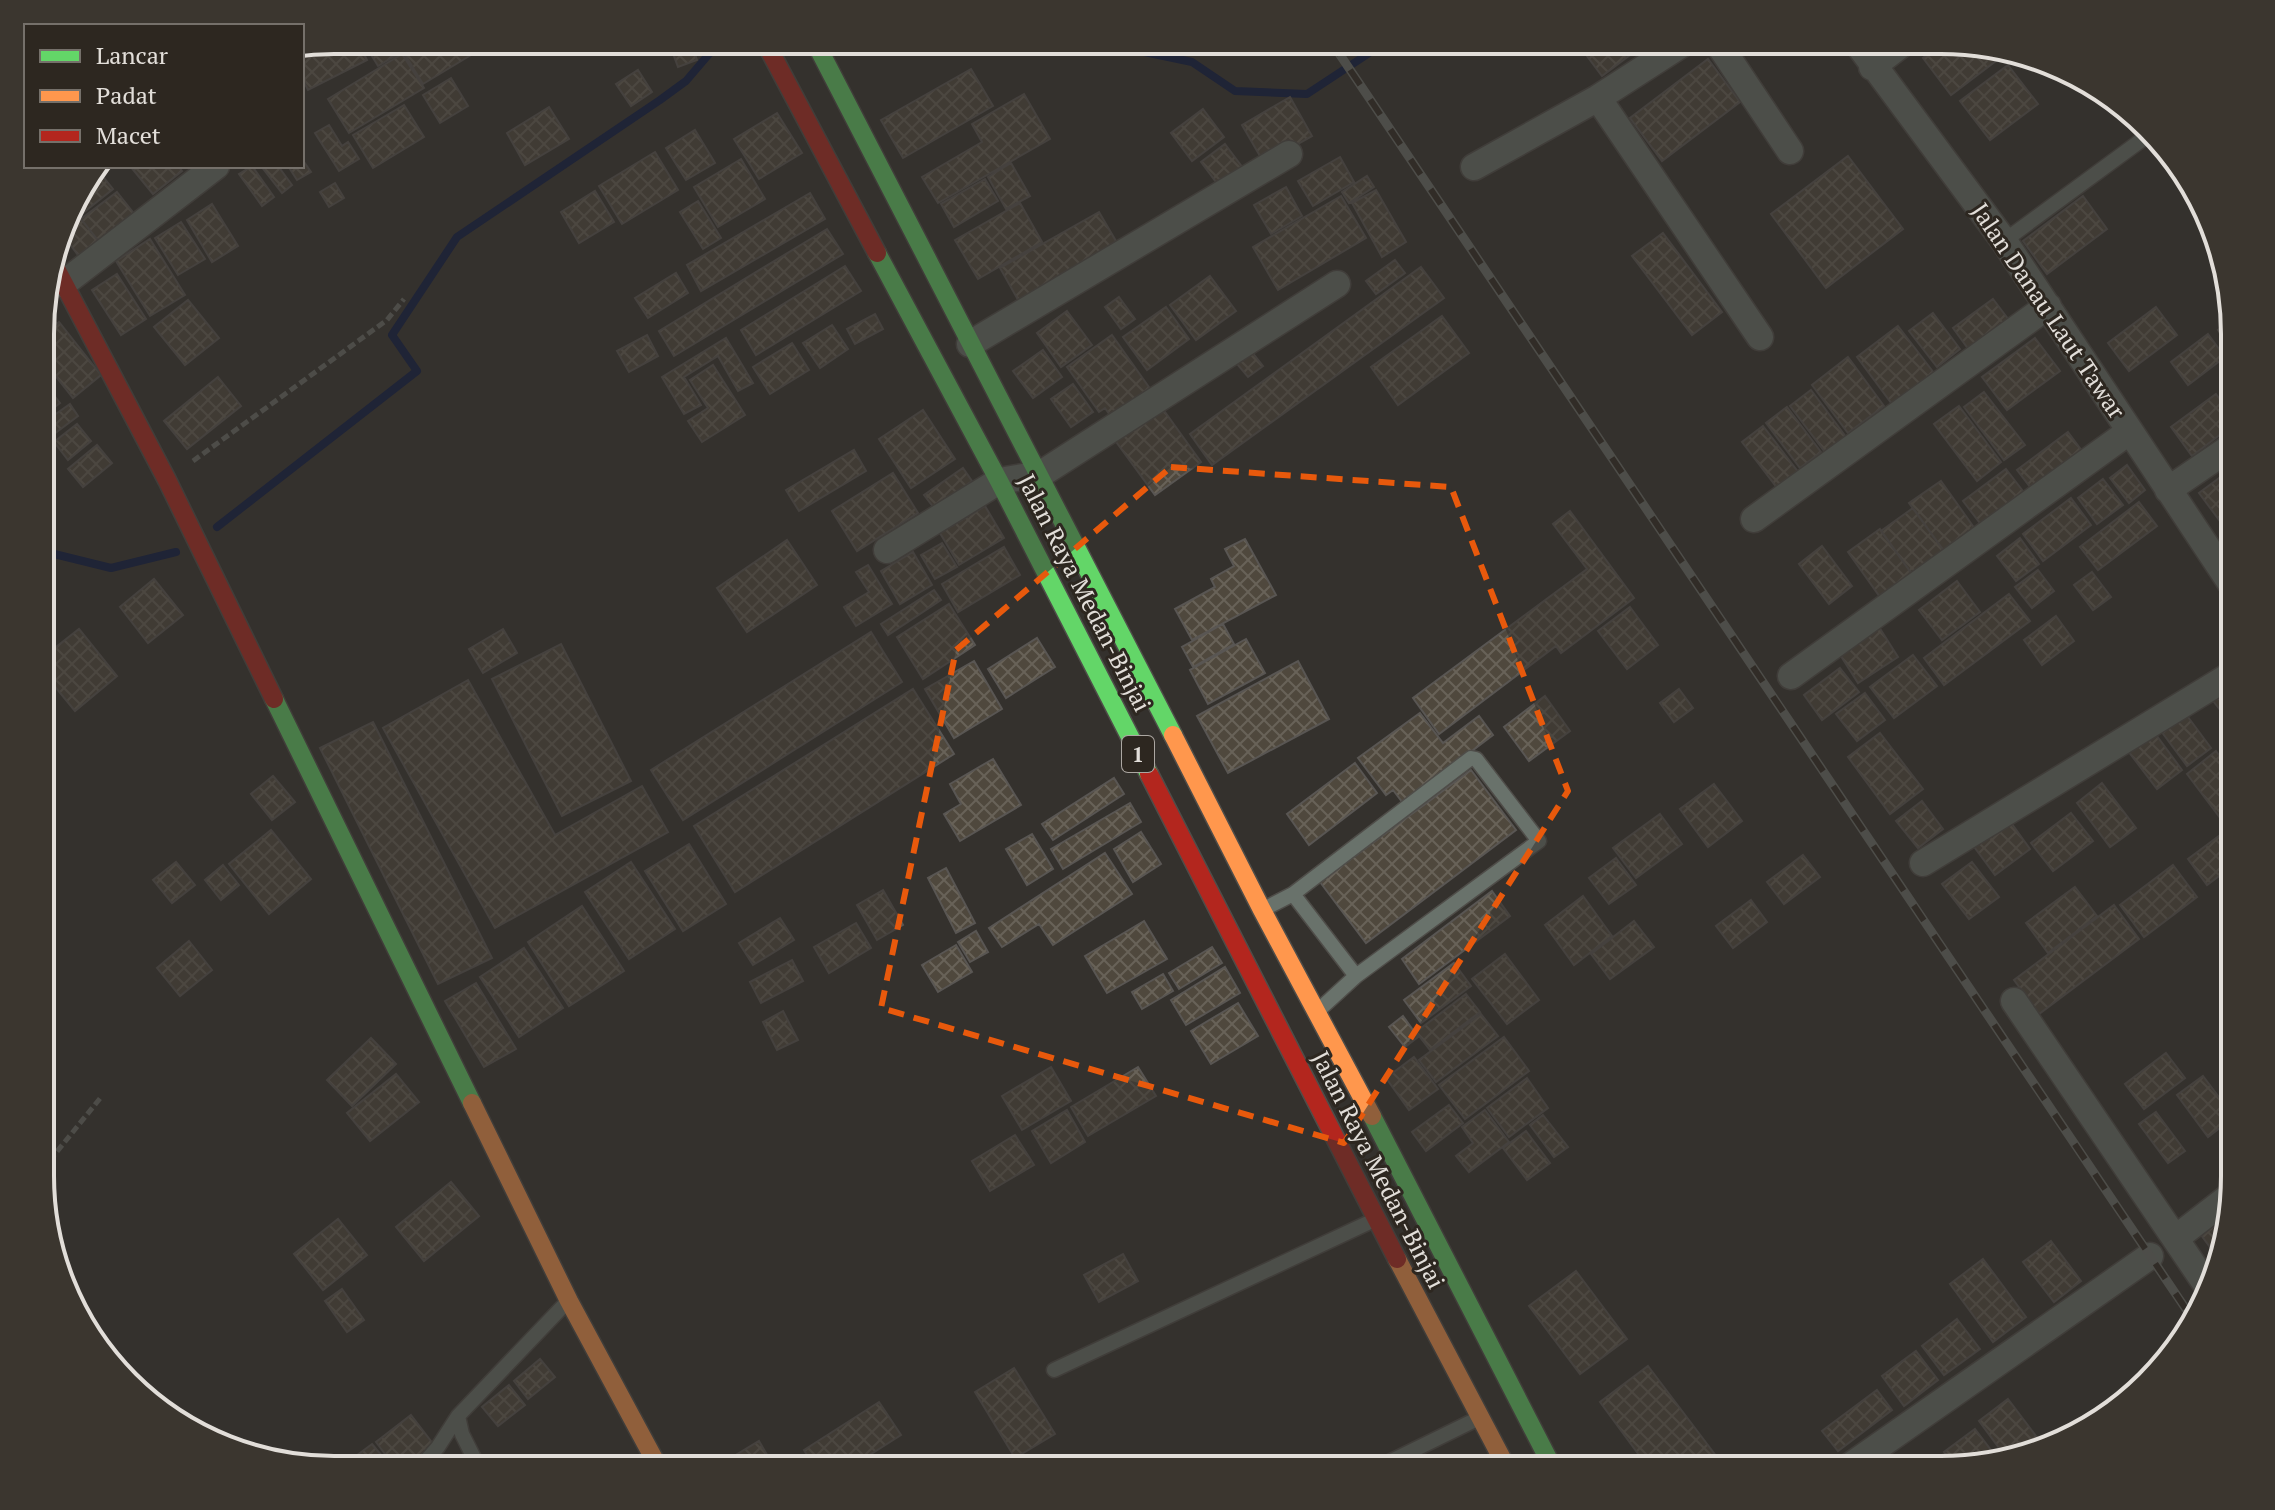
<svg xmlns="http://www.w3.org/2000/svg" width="2275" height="1510" viewBox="0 0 2275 1510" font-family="'PT Serif',serif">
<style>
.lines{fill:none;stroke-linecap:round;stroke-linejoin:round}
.stream{stroke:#051441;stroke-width:8}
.building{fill:url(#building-cross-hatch);stroke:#595653;stroke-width:2}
.lane-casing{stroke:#4f4d49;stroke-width:17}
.street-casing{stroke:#4f4d49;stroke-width:29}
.fast-casing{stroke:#4f4d49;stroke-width:21}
.slow-casing{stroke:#4f4d49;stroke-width:21}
.jam-casing{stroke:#4f4d49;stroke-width:21}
.path{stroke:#6a6e69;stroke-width:5;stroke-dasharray:8 4;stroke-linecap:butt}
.lane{stroke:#69726b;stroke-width:14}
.street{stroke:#69726b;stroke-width:26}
.fast{stroke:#63d668;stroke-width:18}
.slow{stroke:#ff974d;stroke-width:18}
.jam{stroke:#b3261e;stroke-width:18}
.rail-casing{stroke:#6b6f6a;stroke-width:9}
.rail{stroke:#2d2720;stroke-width:6;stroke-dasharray:18;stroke-linecap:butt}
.marked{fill:none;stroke:#e8590c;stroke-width:6;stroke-dasharray:16 10;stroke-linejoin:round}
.labels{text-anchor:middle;stroke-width:6;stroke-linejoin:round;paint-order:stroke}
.shield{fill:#2d2720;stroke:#aca7a2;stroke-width:2}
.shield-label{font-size:22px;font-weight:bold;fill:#e2ded9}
.street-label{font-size:24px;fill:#e2ded9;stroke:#2d2720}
.rim{fill:none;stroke:#e2ded9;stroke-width:4}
</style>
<defs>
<pattern id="building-cross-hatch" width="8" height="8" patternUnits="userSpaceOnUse" patternTransform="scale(2)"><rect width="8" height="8" fill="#4f483d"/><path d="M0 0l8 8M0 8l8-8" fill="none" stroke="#686258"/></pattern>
</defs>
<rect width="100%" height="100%" fill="#34312d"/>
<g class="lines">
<path class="stream" d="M936,40L957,47L1052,40
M1087,40L1192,62L1235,91L1307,94L1389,40
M839,44L853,40
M217,527L417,371L392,335L457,237L660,100L686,81L721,40
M42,551L111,568L176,552"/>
</g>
<path class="building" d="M334,40H357L367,60L308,90L302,78V46Z
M362,40H422L378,66Z
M426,40H468L476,52L423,84L404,53Z
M1584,40H1625L1634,52L1602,76L1578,44Z
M1630,40H1658L1640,53Z
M690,41L697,60L678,67L671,48Z
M1946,41L2009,51L1951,95L1923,58Z
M402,54L424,88L349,133L328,99Z
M1708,59L1740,102L1662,161L1630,118Z
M2008,65L2038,104L1990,140L1960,101Z
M971,69L993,106L903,158L881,120Z
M638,70L652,92L631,106L616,84Z
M451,78L468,106L440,123L423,95Z
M1024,94L1050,139L938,203L922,177L982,142L972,124Z
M1290,97L1312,136L1264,163L1242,125Z
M404,105L424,137L373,168L353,135Z
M549,107L569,139L525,165L507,133Z
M1203,109L1224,137L1192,161L1171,133Z
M777,113L802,153L759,179L734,139Z
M329,125L342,146L348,142L359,159L339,171L315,133Z
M695,130L715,163L686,180L666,148Z
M1225,144L1243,168L1219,186L1201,162Z
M655,152L678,190L622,224L599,186Z
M1848,156L1903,229L1826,288L1771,214Z
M1340,157L1354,182L1313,206L1298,181Z
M302,159L311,172L297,180L288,166H302Z
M741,159L765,199L718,227L694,187Z
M1011,163L1030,196L1006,209L988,177Z
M130,166H178L182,171L153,194Z
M252,166L274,197L262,206L239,174Z
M261,166H278L292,185L282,193Z
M97,169L113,189L74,220L68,212L71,204Z
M1367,176L1374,187L1349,203L1342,192Z
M985,179L998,201L954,227L941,204Z
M335,183L344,198L329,207L320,192Z
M1286,187L1302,216L1271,234L1254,205Z
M1376,190L1406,242L1382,257L1352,203Z
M595,191L614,222L579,243L561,212Z
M117,192L136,216L101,244L81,219Z
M810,193L825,219L701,291L687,265Z
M1341,196L1366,238L1278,290L1253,247Z
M2083,196L2107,229L2047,274L2023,241Z
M698,201L721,238L703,249L680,212Z
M1020,203L1042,242L978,279L955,240Z
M212,204L238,246L212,262L187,220Z
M1099,212L1120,248L1021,305L1000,268Z
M81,219L101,244L81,259L62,234Z
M181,222L205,259L178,275L155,238Z
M827,229L843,254L674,356L659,331Z
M1663,233L1722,312L1692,335L1632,256Z
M150,239L185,295L150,316L116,261Z
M1395,260L1405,273L1376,294L1366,281Z
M845,266L861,291L756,355L741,330Z
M1421,267L1444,298L1212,465L1190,434Z
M676,273L688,293L648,318L635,298Z
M117,274L146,319L121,335L92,290Z
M1210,276L1236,311L1196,340L1170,305Z
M1119,297L1135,319L1121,329L1105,307Z
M1993,299L2012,324L1972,354L1953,328Z
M188,300L219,338L185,365L154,327Z
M43,307L57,324L59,322L101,375L73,398L42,359Z
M1166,307L1189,339L1147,370L1123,337Z
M2156,307L2177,335L2129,371L2108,343Z
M1067,311L1092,345L1061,367L1037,333Z
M1933,313L1960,349L1937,367L1909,331Z
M875,314L883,329L855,344L847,329Z
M1442,316L1469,353L1398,405L1371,367Z
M2234,318V352L2218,330Z
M832,325L848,349L820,368L803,343Z
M1898,326L1934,373L1892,404L1857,357Z
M2208,334L2225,357L2188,385L2171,362Z
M647,335L658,356L629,372L617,351Z
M1112,335L1151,390L1112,418L1105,408L1099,412L1067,367Z
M726,338L753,383L738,391L718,356L684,377L701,405L684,414L662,377Z
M2035,338L2060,371L2007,410L1982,377Z
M792,343L809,370L770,394L753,367Z
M1043,350L1062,377L1033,398L1013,371Z
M1252,352L1263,366L1248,377L1237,364Z
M1848,357L1884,406L1848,433L1812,385Z
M713,365L745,415L702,442L688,421L708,408L690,380Z
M218,377L241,406L187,449L164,421Z
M1073,384L1093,412L1071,427L1051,399Z
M49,389L60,403L42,417V395Z
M1811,390L1846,437L1825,452L1790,406Z
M1984,392L2025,445L2004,460L1964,407Z
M2216,394L2234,419V424L2192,456L2171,427Z
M70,404L78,416L54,434L46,421Z
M1160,405L1201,462L1155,495L1114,439Z
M1959,406L2001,462L1977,481L1934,424Z
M1787,407L1821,452L1800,468L1766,423Z
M923,410L955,459L911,488L879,439Z
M77,424L91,441L68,460L54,442Z
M1763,426L1799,473L1778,489L1742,442Z
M2068,432L2085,455L2034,492L2017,470Z
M97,445L112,463L83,487L68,469Z
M854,450L866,471L799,511L786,490Z
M2127,465L2145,490L2129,503L2110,478Z
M2234,467V527L2228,532L2199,493Z
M963,468L972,481L934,508L924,495Z
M2006,469L2029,499L1986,531L1963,501Z
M893,473L918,513L857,551L832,511Z
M2103,479L2123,505L2097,524L2078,498Z
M1941,481L1975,529L1944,551L1909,503Z
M2071,498L2091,525L2043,561L2023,534Z
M2139,502L2157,526L2098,570L2080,547Z
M985,506L1004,538L959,565L940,533Z
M1913,508L1944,551L1912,574L1881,531Z
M1570,511L1634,598L1561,653L1556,646L1439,734L1413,698L1587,569L1553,524Z
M1880,529L1912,574L1880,597L1848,552Z
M2020,538L2039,564L2016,581L1997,556Z
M1245,539L1276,595L1192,640L1175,609L1215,587L1211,579L1234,566L1225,549Z
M787,540L817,585L747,632L717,588Z
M942,543L957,567L935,579L921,555Z
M1822,546L1852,586L1829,604L1799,564Z
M1004,547L1020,575L958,612L942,584Z
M913,552L932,585L900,604L881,571Z
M868,565L892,604L856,626L844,607L869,592L856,572Z
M2038,570L2054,591L2032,608L2015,587Z
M2092,572L2111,597L2093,610L2074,585Z
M154,579L183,615L148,643L120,607Z
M1957,581L1980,612L1942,640L1919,610Z
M934,590L941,600L888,635L881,624Z
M2009,594L2030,621L1944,685L1924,658Z
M949,604L975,645L923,679L897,637Z
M1630,607L1658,645L1627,669L1598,631Z
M2056,616L2074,641L2042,665L2024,640Z
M1223,624L1234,644L1193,667L1182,647Z
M1879,627L1898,657L1858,683L1839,653Z
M79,629L117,676L75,711L42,671V658Z
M503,629L517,653L483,673L469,649Z
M871,632L902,682L683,820L651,770Z
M1037,638L1055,667L1006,698L988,669Z
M1246,639L1265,673L1208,704L1190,670Z
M561,644L631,781L562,816L492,679Z
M1913,655L1937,686L1894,718L1870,687Z
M974,661L1002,709L954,738L925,689Z
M1298,661L1329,719L1228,773L1197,716Z
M1840,668L1859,692L1822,720L1804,695Z
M2234,679V722L2231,724L2210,697Z
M468,680L555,835L642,786L668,832L495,928L383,728Z
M913,689L954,754L735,892L694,826Z
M1679,689L1693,708L1674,722L1660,703Z
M1865,693L1885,720L1857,741L1836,714Z
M1545,696L1570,731L1529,761L1504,727Z
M1420,713L1443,743L1479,716L1493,735L1403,803L1393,790L1386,795L1358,758Z
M2185,713L2211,748L2187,766L2161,731Z
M373,722L492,958L438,984L320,748Z
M2154,732L2182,770L2157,789L2128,751Z
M1880,733L1923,789L1890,814L1848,757Z
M2216,751L2231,771L2234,769V815L2224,823L2187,774Z
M993,759L1021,805L960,841L944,814L961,804L950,784Z
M1355,763L1377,793L1309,845L1287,814Z
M1471,770L1516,830L1366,943L1320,882Z
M273,776L295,802L272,820L251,794Z
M1114,778L1124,794L1053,840L1042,824Z
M2102,783L2136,828L2110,847L2077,803Z
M1714,784L1742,821L1708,847L1680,809Z
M1922,801L1943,829L1918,848L1896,821Z
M1130,803L1141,822L1063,869L1051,849Z
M2071,813L2093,841L2053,871L2031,843Z
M1660,814L1682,844L1636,878L1613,848Z
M2007,817L2030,849L1995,875L1972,844Z
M271,830L311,879L269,914L229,864Z
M1141,832L1161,864L1133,882L1114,849Z
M2223,833L2234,848V865L2207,885L2188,859Z
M1032,834L1053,869L1027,885L1006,849Z
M689,844L726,904L683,931L645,871Z
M1105,853L1132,894L1053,945L1039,924L1002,947L989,928Z
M1803,855L1820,877L1784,904L1767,882Z
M1616,858L1636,885L1609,904L1589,878Z
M176,862L195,885L172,903L153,880Z
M631,862L675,929L629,959L585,892Z
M1972,862L1999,897L1969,919L1942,884Z
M223,865L239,885L221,900L205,880Z
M2173,865L2197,897L2144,937L2120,905Z
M946,868L975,923L956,933L928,878Z
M2075,887L2097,916L2048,953L2026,923Z
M883,890L903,925L877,940L857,905Z
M1492,891L1510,916L1419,984L1402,959Z
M1583,896L1612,936L1574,965L1545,925Z
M1751,900L1767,922L1733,948L1716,926Z
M2114,905L2139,939L2039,1014L2014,980Z
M582,906L624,971L569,1006L528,942Z
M780,918L794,940L753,965L739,943Z
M1144,921L1167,959L1107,993L1085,956Z
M1634,921L1654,947L1610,979L1591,954Z
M856,923L871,948L829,973L814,947Z
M976,931L988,952L970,962L958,942Z
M189,941L212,970L180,996L157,968Z
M956,945L972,972L938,992L922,965Z
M1212,947L1222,963L1179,989L1169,973Z
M524,948L563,1008L519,1037L480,977Z
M1505,954L1539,1000L1507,1024L1472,979Z
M792,960L803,981L761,1003L750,982Z
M1454,963L1471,986L1421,1023L1404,1000Z
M1225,967L1240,993L1186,1025L1171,1000Z
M1163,974L1173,991L1142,1009L1132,992Z
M476,983L516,1049L484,1067L445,1001Z
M1466,994L1480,1012L1430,1050L1416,1032Z
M1238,1003L1258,1036L1211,1064L1191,1031Z
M783,1011L798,1040L777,1050L763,1022Z
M1481,1014L1498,1036L1436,1082L1419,1060Z
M1403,1016L1418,1037L1405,1047L1389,1027Z
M1504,1037L1529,1071L1465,1119L1439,1085Z
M371,1038L396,1064L352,1106L327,1080Z
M2166,1053L2185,1078L2144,1109L2125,1084Z
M1414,1057L1438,1089L1409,1110L1386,1078Z
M1051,1067L1071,1101L1022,1130L1002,1096Z
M1138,1067L1156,1096L1088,1136L1071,1107Z
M396,1074L419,1102L370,1141L347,1113Z
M2203,1076L2234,1117L2208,1137L2177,1095Z
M1527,1078L1548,1108L1509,1137L1487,1108Z
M1449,1105L1463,1123L1426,1151L1412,1132Z
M1067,1110L1085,1142L1051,1163L1032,1131Z
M1485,1110L1509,1142L1469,1172L1456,1156L1473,1143L1462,1127Z
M2156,1112L2185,1151L2168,1163L2139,1124Z
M1543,1115L1568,1147L1554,1157L1530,1125Z
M1526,1131L1550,1163L1527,1180L1503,1148Z
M1015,1135L1034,1165L990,1191L972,1161Z
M451,1182L479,1216L424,1261L396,1227Z
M2225,1217L2229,1222L2221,1262L2201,1235Z
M338,1219L367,1255L323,1290L294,1254Z
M2051,1241L2081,1281L2054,1302L2023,1262Z
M1123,1254L1138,1281L1099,1302L1084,1275Z
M1983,1259L2026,1317L1993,1342L1950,1284Z
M1576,1271L1627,1339L1580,1374L1529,1306Z
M342,1289L364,1320L347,1332L325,1301Z
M1957,1319L1980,1349L1944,1375L1922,1346Z
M1916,1351L1938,1380L1904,1406L1882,1376Z
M540,1359L555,1377L528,1399L514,1381Z
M1648,1366L1726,1469L1650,1470L1600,1402Z
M1014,1368L1055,1434L1015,1458L975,1392Z
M509,1385L525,1405L498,1426L482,1407Z
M1877,1390L1892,1410L1838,1451L1822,1431Z
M2008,1399L2042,1444L2005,1456L1979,1421Z
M879,1402L901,1435L846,1470H816L804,1450Z
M411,1415L434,1445L401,1470H397L376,1442Z
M1975,1429L1997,1458L1957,1469L1944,1452Z
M759,1441L776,1470H711Z
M372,1444L392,1468L389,1470H367L356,1456Z
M1475,1456L1483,1470H1452Z"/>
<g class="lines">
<g class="lane-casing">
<path id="lane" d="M2004,241L2147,136
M1293,894L1356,976
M1264,909L1293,894L1471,758L1476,759L1539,841L1356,976L1321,1008
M1054,1370L1372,1221
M458,1416L462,1434L480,1470
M418,1470L438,1447L458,1416L566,1303
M1373,1470L1477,1419"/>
</g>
<g class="street-casing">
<path id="street" d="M1716,40L1790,151
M1855,40L2004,241L2234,588
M1872,67L1907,40
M1598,98L1760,337
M1474,167L1598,98L1688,40
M63,284L216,166
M970,344L1289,154
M2168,490L2234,445
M1754,519L2048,306
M887,550L999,481L1041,474L1337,284
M1791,676L2130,431
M1923,863L2234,673
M2014,1001L2210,1290
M2176,1238L2234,1193
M1846,1469L2150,1256"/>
</g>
<g class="fast-casing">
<path id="fast" d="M814,40C933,272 1055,502 1173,735
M877,253L999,481L1149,774
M274,699L472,1103
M1372,1116L1554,1470"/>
</g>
<g class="slow-casing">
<path id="slow" d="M1173,735L1262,910L1372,1116
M472,1103L569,1301L660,1470
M1397,1259L1508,1470"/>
</g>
<g class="jam-casing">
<path id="jam" d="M764,40L877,253
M53,263L167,480L274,699
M1149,774L1397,1259"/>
</g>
<path class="path" d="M193,461L387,320L404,299
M42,1170L102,1096"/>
<use href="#lane" class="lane"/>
<use href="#street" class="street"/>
<use href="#fast" class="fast"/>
<use href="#slow" class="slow"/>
<use href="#jam" class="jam"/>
<g class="rail-casing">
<path id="rail" d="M1330,40L2194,1321"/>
</g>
<use href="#rail" class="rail"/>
</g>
<path d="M0 0H2275V1510H0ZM1171,467L1451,487L1568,791L1344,1143L881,1008L956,650Z" fill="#34312d" fill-opacity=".55" fill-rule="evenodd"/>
<path class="marked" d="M1171,467L1451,487L1568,791L1344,1143L881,1008L956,650Z"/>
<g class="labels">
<rect class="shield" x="1122" y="736" width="32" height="36" rx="6"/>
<g class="shield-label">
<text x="1138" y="762">1</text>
</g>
<g class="street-label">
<text transform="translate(2048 311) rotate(56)" y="8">Jalan Danau Laut Tawar</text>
<text transform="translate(1084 593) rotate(63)" y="8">Jalan Raya Medan-Binjai</text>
<text transform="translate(1378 1170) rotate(63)" y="8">Jalan Raya Medan-Binjai</text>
</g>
</g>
<path d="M0 0H2275V1510H0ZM334 54H1941A280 280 0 0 1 2221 334V1176A280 280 0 0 1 1941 1456H334A280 280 0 0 1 54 1176V334A280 280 0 0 1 334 54Z" fill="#3b362f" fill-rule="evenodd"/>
<path class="rim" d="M334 54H1941A280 280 0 0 1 2221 334V1176A280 280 0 0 1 1941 1456H334A280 280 0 0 1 54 1176V334A280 280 0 0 1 334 54Z"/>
<rect x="24" y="24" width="280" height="144" fill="#2d2720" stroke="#75706a" stroke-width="2"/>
<rect x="40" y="50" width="40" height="12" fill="#63d668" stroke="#75706a" stroke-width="2"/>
<text x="96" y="64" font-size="24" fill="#e2ded9">Lancar</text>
<rect x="40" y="90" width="40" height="12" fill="#ff974d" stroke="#75706a" stroke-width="2"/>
<text x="96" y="104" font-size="24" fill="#e2ded9">Padat</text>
<rect x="40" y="130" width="40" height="12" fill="#b3261e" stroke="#75706a" stroke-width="2"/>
<text x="96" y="144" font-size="24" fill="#e2ded9">Macet</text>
</svg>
